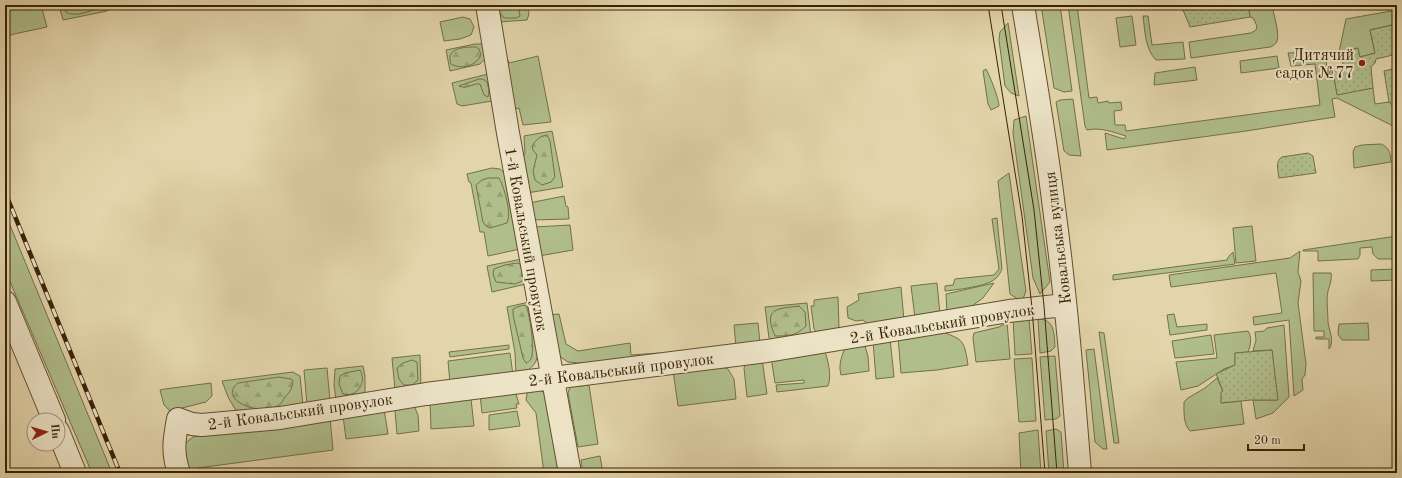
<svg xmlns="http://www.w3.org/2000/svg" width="1402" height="478" viewBox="0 0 1402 478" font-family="'Old Standard TT',serif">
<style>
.grass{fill:#b0be8c;stroke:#747048}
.forest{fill:url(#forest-firs);stroke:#747048}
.park{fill:url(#park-dots);stroke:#747048}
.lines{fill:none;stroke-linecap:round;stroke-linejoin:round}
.minor-casing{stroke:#644f2e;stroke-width:24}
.minor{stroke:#ede4c8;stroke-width:22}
.tram{stroke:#392205;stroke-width:1}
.rail-casing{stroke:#392205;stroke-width:4.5}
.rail{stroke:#ede4c8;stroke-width:3;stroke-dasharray:9;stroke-linecap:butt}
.poi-dot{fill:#8f2418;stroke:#ede4c8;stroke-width:1.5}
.labels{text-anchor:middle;stroke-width:4;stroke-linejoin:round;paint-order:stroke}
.poi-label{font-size:16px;fill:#392205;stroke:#ede4c8;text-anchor:end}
.street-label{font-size:16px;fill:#392205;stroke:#ede4c8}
</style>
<defs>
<pattern id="forest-firs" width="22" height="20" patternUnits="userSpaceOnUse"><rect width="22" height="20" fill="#b0be8c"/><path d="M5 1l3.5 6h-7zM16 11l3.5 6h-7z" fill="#98a377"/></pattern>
<pattern id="park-dots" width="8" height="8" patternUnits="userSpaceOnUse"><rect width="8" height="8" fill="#b0be8c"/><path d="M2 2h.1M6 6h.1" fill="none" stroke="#98a377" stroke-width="1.8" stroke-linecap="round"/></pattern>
</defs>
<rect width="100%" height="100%" fill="#e3d5ab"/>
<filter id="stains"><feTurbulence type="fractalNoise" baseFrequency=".005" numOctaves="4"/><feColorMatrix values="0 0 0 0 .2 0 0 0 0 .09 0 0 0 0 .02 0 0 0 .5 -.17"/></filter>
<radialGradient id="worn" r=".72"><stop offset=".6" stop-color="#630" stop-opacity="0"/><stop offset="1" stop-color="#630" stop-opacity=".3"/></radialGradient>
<path class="grass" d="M5,5H41L47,27L14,34L5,37Z
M59,5H111L107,11L63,20Z
M496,5H528L529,14L527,20L498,22Z
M1041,5H1060L1072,91L1064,92L1054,88Z
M1068,5H1077L1089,98L1097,97L1098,103L1108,101L1109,103L1121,102L1122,110L1114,111L1115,125H1125L1126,131L1320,105L1315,64L1291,66L1288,53L1324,52L1328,71H1333L1337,94L1373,88L1375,104L1389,102L1393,106H1397V128L1337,98L1332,99L1335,117L1246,131L1107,150L1105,133L1124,139L1126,136C1112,132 1101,127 1087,130L1085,126Z
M1248,5H1272C1273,13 1280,33 1277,41C1276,44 1273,46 1270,47L1191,58L1189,42L1251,33L1256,30L1257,26L1253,18L1250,17Z
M1397,10V24L1370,30L1375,53L1360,57L1357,48L1339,52L1346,19Z
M1132,16L1136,45L1120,47L1116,18Z
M1143,16H1148L1152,45L1183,42L1185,59L1156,60C1145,49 1145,31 1143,16Z
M463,17L470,19L474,27L471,35L460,39L444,41L440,22Z
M1008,23L1019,96L1011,93L1005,86L999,40L1000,32Z
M475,44H483L485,59L480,64L450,71L446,50Z
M538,56L551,122L523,125L519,108L511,110L504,61L508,60L509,63Z
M1277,56L1279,68L1241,73L1240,61Z
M1195,67L1197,80L1154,85L1155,73Z
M986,69C990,76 999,99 999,106L991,110L988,104L983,71Z
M488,74L492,101L462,106L457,104L452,83Z
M1073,99L1081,156L1069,155L1064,151L1056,102L1060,100Z
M1026,116L1050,282L1040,294L1033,278L1013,133L1014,120Z
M552,131L563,187L527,193L521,159L525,154L524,136Z
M1381,144C1390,148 1390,153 1391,162L1354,168L1353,152L1355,147L1362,145Z
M492,168L500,169L506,174L520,249L488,256L484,232H480L471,183L469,182L467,174Z
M1009,173L1026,291L1023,299L1019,300L1010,294L998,181Z
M564,196L566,206L568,207L569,219L532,220L529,203Z
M5,213L112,473H92L5,270Z
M997,218L1002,269C1001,272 998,277 995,279C988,286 956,290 945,291V286L953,285L955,279L994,275L999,269L992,219Z
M570,225L573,250L539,256L534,227Z
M1252,226L1256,261L1236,263L1233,228Z
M1397,236V259H1378L1373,254L1372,247L1360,248V255L1358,259H1356L1318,261V251H1303V250Z
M1300,251L1298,272L1301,281L1298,303L1306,364L1305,375L1302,379L1303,390L1294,396L1289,320L1254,325L1253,317L1282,313L1276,273L1171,287L1169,275L1290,258Z
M1233,252L1235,264L1113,280V275L1227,260L1229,256Z
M522,259L526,284L492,292L487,266Z
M1397,269V280L1371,281V270Z
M1313,273H1331C1332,280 1330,284 1328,291C1326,301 1328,312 1328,322C1329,331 1335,341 1329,349V339H1316V337H1324V331H1314Z
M937,283L940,314L915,318L911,286Z
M994,283L983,298L968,309L947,313L946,294Z
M901,287L904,320L870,326L863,320L856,321L848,318L847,307L859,300L858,294Z
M838,297L839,328L838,332L819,335L814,329L811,306H814V300Z
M529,302C531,311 539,353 537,358C534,369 525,372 516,375L515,353L507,307Z
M807,303L811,336L772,342L769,338L765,307Z
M559,314L566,344L578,351L630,343L631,355L659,353L660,356L591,364L568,362L559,356L549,315Z
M1174,314L1177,327L1207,324V330L1170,335L1167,315Z
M1013,318H1029L1032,354L1015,355Z
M1038,319C1055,319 1054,334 1055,347L1051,351L1040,353Z
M1007,322L1010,359L976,362L973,338L974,333L999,327Z
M758,323L760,343L736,347L734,325Z
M1368,323L1369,340H1342L1338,334L1339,324Z
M1284,325L1289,397L1273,413L1256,419L1253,400H1277L1272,350L1253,351L1256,340L1255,332L1264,331L1267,328Z
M938,330C962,340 964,337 968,365L937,370L901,373L898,337Z
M1248,331C1252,337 1251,345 1248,352L1235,353V365L1224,369L1198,386L1181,390L1176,362L1217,358L1214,335Z
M1099,332L1104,333L1119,443H1114Z
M1211,335L1214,354L1175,358L1172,341Z
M890,338L894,377L876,379L873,341Z
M864,343L868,356L869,371L841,375C838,364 842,355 846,346Z
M509,345V349L450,357L449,352Z
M824,349C828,360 832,375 828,386L777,392L776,385L804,383V380L775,383L771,357Z
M1094,349L1107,449H1103L1095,442L1086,350Z
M510,353L513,375L450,383L448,361Z
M420,355L421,387L395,390L392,358Z
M1055,356L1060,416L1056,419L1045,420L1040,357Z
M1032,358L1036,421L1019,422L1014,359Z
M762,359L767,394L747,397L744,368L747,361Z
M716,365L728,369L734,379L736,399L678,406L673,370Z
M363,366L365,376V394L336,400L334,385L335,369Z
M327,368L330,401L307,405L304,370Z
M293,372L300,376L303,405L246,415L235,409L228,397L222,381Z
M1217,378L1223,391L1221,403L1241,401L1244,424L1190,431C1183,424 1184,411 1184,402L1188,398L1205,388Z
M211,383L212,396L206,402L170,411L164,405L160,390L165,389Z
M589,385L598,444L578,447L568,393L570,387Z
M528,389L540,390L545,393L561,473H544L536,413L526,400Z
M515,391L519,404H516L517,408L482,413L480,395Z
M471,399L474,426L431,429L430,401Z
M413,403L418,415L419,431L397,434L395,411L396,407Z
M384,409L388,434L346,439L343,416Z
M517,411L520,426L489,430V415Z
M330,418L333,450L198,468L199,473H187L183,445L193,437Z
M1056,429L1061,432L1064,473H1049L1046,431Z
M1038,430L1041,473H1021L1019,433Z
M600,456L603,473H583L581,460Z"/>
<path class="forest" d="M63,5H104C94,10 76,18 66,12Z
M499,5H518L520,16L516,18H504L499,12Z
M476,47L479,49L481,55C476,66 462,70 451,64C445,47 465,47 476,47Z
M479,79C489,78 490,89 488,97L484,95L480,84C472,83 467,90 459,86Z
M547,135L550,141L555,177L551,182L542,185L535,180L533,171L537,155L533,150L532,146C536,140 540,136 547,135Z
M488,178H499C504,186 512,214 507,223L490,228L486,226L483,222L476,185L482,180Z
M517,263L520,264C522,269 524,276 522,281L515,284L496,282L493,274L494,269L505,265Z
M524,305L526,306C530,314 535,351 531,359C529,362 528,362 526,363L523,358L513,315V309L517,307Z
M799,306L805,312L806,326C796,336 788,336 775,336C763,308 776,309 799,306Z
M412,360L417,362L418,380L412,385H404L399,379L397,368L403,363Z
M360,370C367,381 358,398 343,394L339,384L340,376L345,373Z
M279,377L291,379L293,381C292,389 290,392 285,397C283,400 282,403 279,405C260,417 217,400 238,383Z"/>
<path class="park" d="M1181,5H1248L1250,17L1190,27Z
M1397,24V54L1376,59L1375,63L1371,67L1373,88L1337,95L1333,71L1344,70L1341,52L1358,48L1360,57L1375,53L1370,30Z
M1397,68V106H1393L1389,102L1384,71Z
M1308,153L1313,156L1316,173L1279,178C1278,170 1275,161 1282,157Z
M1272,350L1278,400H1251L1221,403V392L1223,391L1216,374L1235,365V353Z"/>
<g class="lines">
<g class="minor-casing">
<path id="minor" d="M487,5L508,133L570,473
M1023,5C1034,73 1046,140 1054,208C1066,296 1073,385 1080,473
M5,302L54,420
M58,431L75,473
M179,473C172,453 174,440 178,419L192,424L202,425L280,418L426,394L767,351L1009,311L1065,305"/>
</g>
<use href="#minor" class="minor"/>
<path class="tram" d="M988,5L1022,216L1032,308L1045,473
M1001,5L1034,210L1044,306L1057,473"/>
<g class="rail-casing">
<path id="rail" d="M5,192L120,473"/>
</g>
<use href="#rail" class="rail"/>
</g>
<circle class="poi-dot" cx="1362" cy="63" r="4"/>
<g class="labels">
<g class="poi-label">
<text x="1354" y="60">Дитячий<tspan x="1354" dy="18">садок №77</tspan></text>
</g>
<g class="street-label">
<text transform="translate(1057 238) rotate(-97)" y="6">Ковальська вулиця</text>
<text transform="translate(527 239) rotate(80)" y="6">1-й Ковальський провулок</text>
<text transform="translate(942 323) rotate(-9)" y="6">2-й Ковальський провулок</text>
<text transform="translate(621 369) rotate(-7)" y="6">2-й Ковальський провулок</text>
<text transform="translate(300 411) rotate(-8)" y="6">2-й Ковальський провулок</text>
</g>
</g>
<rect width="1402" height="478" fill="none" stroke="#e3d5ab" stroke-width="20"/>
<rect x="6" y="6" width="1390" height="466" fill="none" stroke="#392205" stroke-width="2"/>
<rect x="10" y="10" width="1382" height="458" fill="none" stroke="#392205"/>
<g transform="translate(46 432) rotate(85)"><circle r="19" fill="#ede4c8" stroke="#a5967a"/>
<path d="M0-3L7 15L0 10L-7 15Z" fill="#8f2418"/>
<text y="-6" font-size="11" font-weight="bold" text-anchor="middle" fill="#392205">Пн</text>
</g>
<path d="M1248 444v6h56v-6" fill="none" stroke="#392205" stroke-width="2"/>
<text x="1254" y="444" font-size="12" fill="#392205" stroke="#ede4c8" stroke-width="3" paint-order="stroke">20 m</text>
<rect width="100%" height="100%" filter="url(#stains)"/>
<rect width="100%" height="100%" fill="url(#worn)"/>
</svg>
